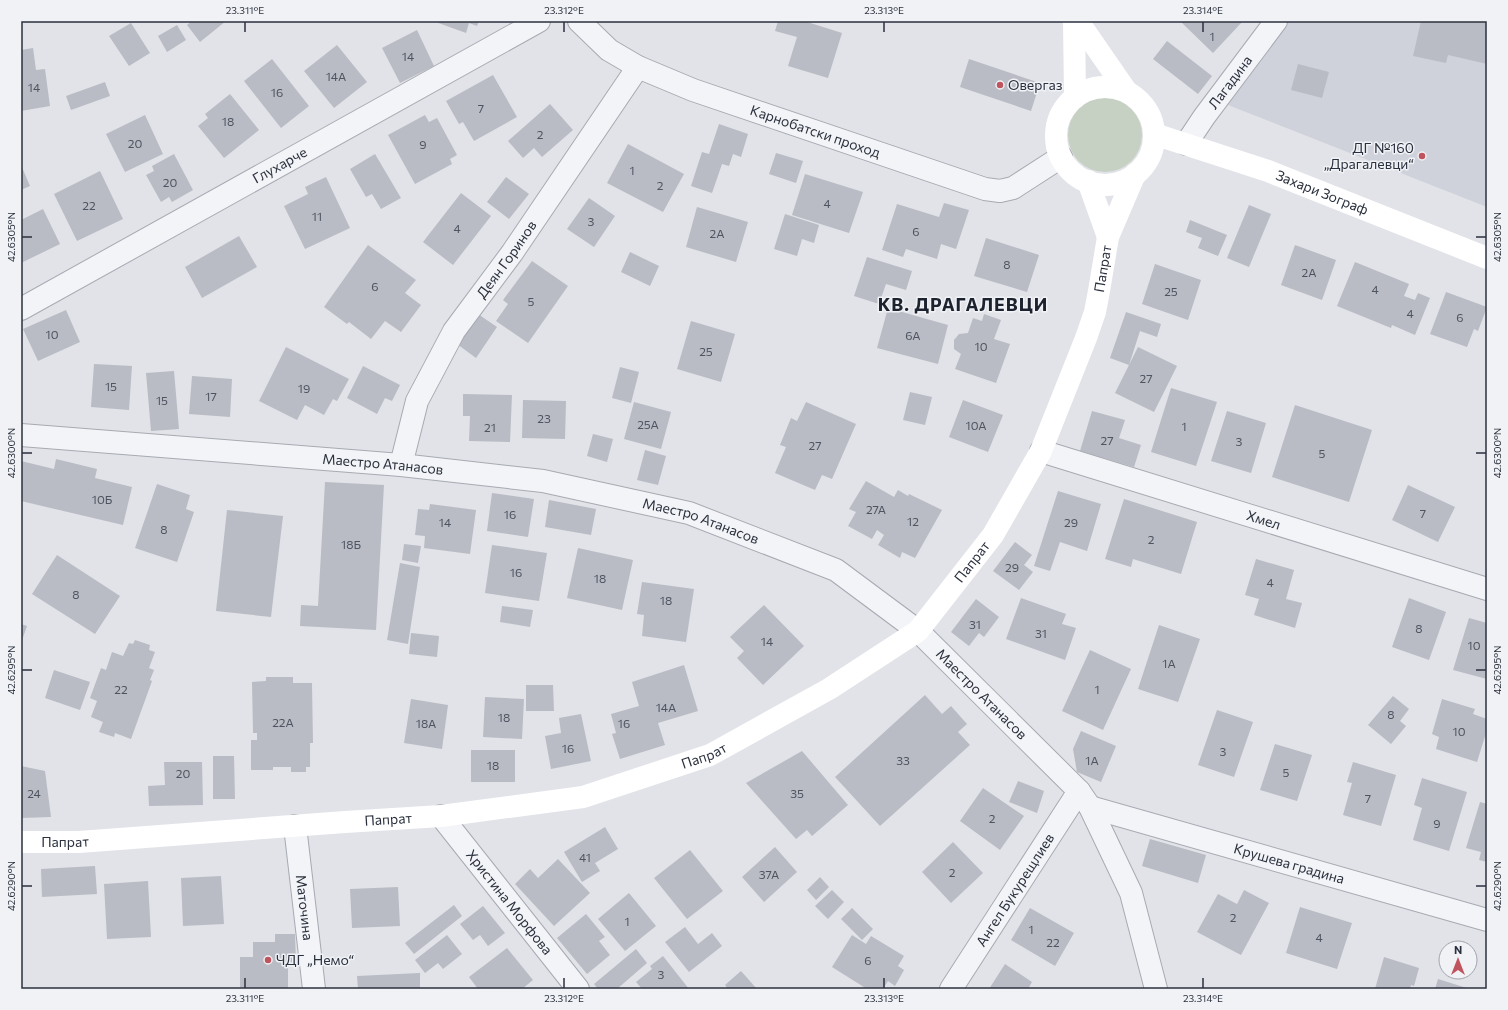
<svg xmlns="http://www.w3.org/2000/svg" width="1508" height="1010" viewBox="0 0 1508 1010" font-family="Commissioner,sans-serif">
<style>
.built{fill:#cfd2da}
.green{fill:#c6d1c3}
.building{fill:#b9bcc4}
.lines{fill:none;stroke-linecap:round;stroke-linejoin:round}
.street-casing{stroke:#a7aab2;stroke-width:24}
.street{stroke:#f3f4f7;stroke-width:22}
.secondary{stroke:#fff;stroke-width:22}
.ticks{fill:none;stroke:#2b313e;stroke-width:1.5}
.poi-dot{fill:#bf545e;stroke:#f0f2f6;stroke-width:1.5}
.labels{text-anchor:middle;stroke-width:3;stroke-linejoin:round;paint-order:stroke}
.number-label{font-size:12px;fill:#4e5460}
.street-label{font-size:14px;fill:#2b313e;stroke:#f0f2f6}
.poi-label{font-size:14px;fill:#2b313e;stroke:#f0f2f6;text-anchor:start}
.district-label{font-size:18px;font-weight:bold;letter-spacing:1px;fill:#1d222f;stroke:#f0f2f6}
.neatline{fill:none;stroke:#2b313e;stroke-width:1.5}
.ticks-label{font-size:10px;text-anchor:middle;fill:#2b313e}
</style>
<rect width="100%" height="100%" fill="#e1e3e8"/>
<path class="built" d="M1288,21H1487V207L1228,105Z"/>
<path class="green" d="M1068 135a37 37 0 1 1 74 0a37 37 0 1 1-74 0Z"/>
<path class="building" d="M192,21H226L200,42L187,25Z
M433,21H479L477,26L469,23L466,33Z
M778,21H804L842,33L828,78L788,66L797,37L775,31Z
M1182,21H1243L1213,53L1181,22Z
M1421,21H1487V64L1448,55L1446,63L1413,56Z
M131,23L150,53L129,66L109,36Z
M177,25L186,40L167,52L158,36Z
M417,30L434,66L400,83L382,48Z
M1167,41L1212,76L1198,94L1153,59Z
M337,45L367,82L334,108L304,71Z
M33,48L36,70L45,69L50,106L21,111V50Z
M272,59L309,106L281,128L244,81Z
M969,59L1040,83L1031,111L960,87Z
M1298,64L1329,72L1322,98L1291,90Z
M493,75L517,117L474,141L463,122L459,124L446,101Z
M105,82L110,96L71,110L66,96Z
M230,94L259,130L224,158L198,126L208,118L205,114Z
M550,104L573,130L542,157L534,148L523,158L508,141Z
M145,115L163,154L125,172L106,134Z
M425,115L429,122L437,118L457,155L450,159L452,164L415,184L388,135Z
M719,124L748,134L741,157L733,154L729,166L722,164L712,193L691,186L702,152L709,154Z
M628,144L684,174L663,212L607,183Z
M776,153L803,161L796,183L769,174Z
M174,154L193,190L172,202L169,197L161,202L146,175L154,171L152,166Z
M375,154L401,198L381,209L372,194L366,197L350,169Z
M21,165L30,186L21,190Z
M100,171L123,219L77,241L54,194Z
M805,174L863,192L849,233L792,215Z
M326,177L350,228L305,249L284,206L308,194L305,187Z
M506,177L529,194L509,219L487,202Z
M461,193L491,216L453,265L423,242Z
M589,198L615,216L594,247L567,229Z
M944,203L969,210L956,249L941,244L937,259L906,249L903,257L882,250L897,204L939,217Z
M1249,205L1271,214L1249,267L1227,258Z
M697,207L748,222L736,262L686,247Z
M43,209L60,244L21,263V220Z
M785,214L819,225L814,243L802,239L797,256L774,249Z
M1190,220L1227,235L1218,256L1198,248L1202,238L1186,232Z
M239,236L257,267L202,298L185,267Z
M986,238L1039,255L1027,292L974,276Z
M368,245L416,280L405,293L421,305L401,332L385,321L371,339L349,322L347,324L324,307Z
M1295,245L1336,260L1322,300L1281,285Z
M630,252L659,266L650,286L621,272Z
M867,257L912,271L906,290L886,284L879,304L854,296Z
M532,261L568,286L528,343L496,321L508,304L503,300Z
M1355,262L1409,284L1404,296L1415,300L1418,293L1430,298L1415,335L1392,325L1391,328L1337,306Z
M1155,264L1201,280L1188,320L1142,304Z
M1446,292L1487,307L1478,331L1474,329L1467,347L1430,334Z
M888,308L948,325L938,364L877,348Z
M66,310L80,342L38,361L23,329Z
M1126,312L1161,324L1157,337L1140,331L1129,365L1110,358Z
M478,314L497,327L476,358L457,344Z
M984,314L1001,320L994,339L1010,344L996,383L955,369L961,354L954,349V340L959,334L968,333L973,318L982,321Z
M691,321L735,334L721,382L677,369Z
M286,347L349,379L337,401L333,399L324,415L305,405L297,420L259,401Z
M1138,347L1177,366L1154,412L1115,393Z
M94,364L132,366L129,410L91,407Z
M363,366L400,385L392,401L385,398L377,414L347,398Z
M620,367L639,372L631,403L612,398Z
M174,371L179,429L151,431L146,373Z
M192,376L232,379L230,417L189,414Z
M1171,388L1217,402L1196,466L1151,452Z
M910,392L932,397L925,425L903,420Z
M463,394L512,395L510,442L469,441L470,416H463Z
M523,400L566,401L565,439L522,438Z
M963,400L1003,415L988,452L949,437Z
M634,402L671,412L661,449L624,439Z
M806,402L856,424L832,479L822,475L815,490L775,473L786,447L780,445L791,418L797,421Z
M1295,405L1372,430L1349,502L1272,477Z
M1092,411L1125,420L1119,438L1141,445L1134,467L1080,451Z
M1227,411L1266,423L1251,473L1211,461Z
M593,434L613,439L607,462L587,456Z
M645,450L666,456L658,485L637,480Z
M56,459L97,469L95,478L132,487L123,525L21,501V461L54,469Z
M866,481L894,497L898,490L908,496L909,494L942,510L915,558L902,552L900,558L878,545L884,535L877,530L872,539L848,526L856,512L849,509Z
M325,482L384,485L376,630L300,626L301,605L318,606Z
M157,484L190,495L186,509L194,512L177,562L135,548Z
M1408,485L1455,507L1438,542L1392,520Z
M1058,491L1101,504L1087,551L1060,542L1050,571L1034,566Z
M492,493L534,499L528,537L487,531Z
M1124,499L1197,522L1181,574L1133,559L1131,567L1105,559Z
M549,500L596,509L591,535L545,527Z
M430,504L476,510L470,554L424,548L425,536L415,535L418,509L429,510Z
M227,510L283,516L271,617L216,611Z
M1015,542L1032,555L1024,565L1033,572L1019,590L993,571Z
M404,544L421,546L418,563L402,560Z
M492,545L547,553L539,601L485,593Z
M578,548L633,560L622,610L567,598Z
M57,555L120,596L95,634L32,594Z
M1256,559L1294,570L1286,599L1302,603L1295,628L1254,615L1259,599L1245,595Z
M400,563L420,567L408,644L387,640Z
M642,582L694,589L686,642L642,636L644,615L637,614Z
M1021,598L1066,614L1062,624L1076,628L1065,660L1006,639Z
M1409,598L1446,612L1429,660L1392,647Z
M976,599L999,617L984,637L979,633L969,646L951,632Z
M764,605L804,646L763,685L737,658L744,651L730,637Z
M502,606L533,610L530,627L500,622Z
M1469,618L1487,623V679L1453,670Z
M21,624L27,626L21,643Z
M1159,625L1200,639L1178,702L1138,689Z
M411,633L439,636L437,657L409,654Z
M135,640L150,645L149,650L155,652L149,668L154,670L150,680L152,681L131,739L115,733L114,737L99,732L103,722L91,717L97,701L90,698L101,668L106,670L112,652L123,656L129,643L133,644Z
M1090,650L1131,669L1103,730L1062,711Z
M684,665L698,711L658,723L665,745L620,759L612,734L616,733L611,714L639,706L632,682Z
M54,670L90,682L80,710L45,698Z
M266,677H293V683H312L313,743H310V767H306V772H291V767H273V770H251V740H257V733H253L252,682L266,681Z
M526,685H553L554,711H526Z
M925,695L942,714L951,706L967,724L958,732L970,745L880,826L835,777Z
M1393,696L1409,709L1400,721L1406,726L1391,744L1368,725Z
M485,697L524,699L522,739L483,737Z
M411,699L448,705L442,749L404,743Z
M1442,699L1475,709L1473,714L1487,719V730L1477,762L1436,749L1439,737L1432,734Z
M1217,710L1253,722L1234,777L1198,765Z
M581,714L591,761L551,769L545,736L561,733L559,718Z
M1081,731L1116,746L1101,782L1077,772L1073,749Z
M1275,744L1312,755L1297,801L1260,790Z
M471,750H515V782H471Z
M802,751L848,805L812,836L807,830L796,839L746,783Z
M213,756H234L235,799H213Z
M164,762H202L203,805L149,806L148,786L165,785Z
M1353,762L1396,775L1381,826L1343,815L1352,783L1347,782Z
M21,766L45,771L51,817L21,818Z
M1422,778L1467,792L1449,851L1413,840L1422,808L1414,805Z
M1018,781L1044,791L1037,813L1009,802Z
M983,788L1024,816L1000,850L960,821Z
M1480,802L1487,804V862L1479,860L1481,852L1466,848Z
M605,827L618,849L595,863L600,871L582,882L564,852Z
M1150,839L1206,855L1198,883L1142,866Z
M953,842L983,873L951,903L922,872Z
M775,847L797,872L764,902L742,877Z
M690,850L723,891L687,919L654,878Z
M558,859L590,893L554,926L515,884L530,869L538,878Z
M95,866L97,894L42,897L41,869Z
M221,876L224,924L183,926L181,878Z
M820,877L829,887L816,900L807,890Z
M148,881L151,937L107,939L104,884Z
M398,887L400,926L352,928L350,889Z
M832,890L844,902L828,919L815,906Z
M1244,890L1269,903L1241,955L1197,932L1218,894L1237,904Z
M629,893L656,926L625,951L598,919Z
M454,905L462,916L414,954L405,943Z
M483,906L505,933L488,946L480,935L473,940L460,924Z
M1300,907L1352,923L1337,969L1286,953Z
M852,908L873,929L862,940L841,919Z
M1030,908L1074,933L1055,966L1011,940Z
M586,914L605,937L599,941L610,955L587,974L557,938Z
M685,927L698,944L712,933L722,946L689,972L665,942Z
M275,934H295L296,963H288V989H240V957H253V942H275Z
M447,935L462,954L443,969L438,963L425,973L415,960Z
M852,935L866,944L871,936L904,956L898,966L904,970L895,986L888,981L883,989H867L832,967Z
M507,948L533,980L522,989H478L469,977Z
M636,949L647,963L617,989H598L594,984Z
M663,956L689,989H642L636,982L652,969L650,966Z
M1384,957L1419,968L1414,986L1411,985L1410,989H1375Z
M1005,964L1032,982L1028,989H989Z
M741,971L757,989H728L725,985Z
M420,973V989H358L357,976Z
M1438,979L1470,989H1435Z"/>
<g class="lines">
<g class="street-casing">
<g id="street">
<path id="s1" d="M579,21L609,50L638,67L693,90L985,189L1000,191L1013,188L1061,157"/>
<path id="s2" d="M1186,144L1204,117L1276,21"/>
<path id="s3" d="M21,309L539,21"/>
<path id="s4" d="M21,435L401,465L543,481L689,513L836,570L918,631L1079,791L1090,807L1131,893L1156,989"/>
<path id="s5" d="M1041,451L1487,589"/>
<path id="s6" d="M401,465L417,401L454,331L512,253L638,67"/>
<path id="s7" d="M1090,807L1487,920"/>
<path id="s8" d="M441,816L578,989"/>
<path id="s9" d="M295,826L314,989"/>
<path id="s10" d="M951,989L1079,791"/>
</g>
</g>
<use href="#street" class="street"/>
<g class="secondary">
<path d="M1074,21L1075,97"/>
<path d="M1078,21L1127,92"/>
<circle cx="1105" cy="136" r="49"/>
<path id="s11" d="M1154,134L1268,171L1487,258"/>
<path d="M1088,181L1108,237"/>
<path id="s12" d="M21,842H79L345,822L441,816L583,797L710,755L829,689L918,631L993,535L1041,451L1086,338L1095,312L1099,291L1108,237L1135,174"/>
</g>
</g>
<path class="ticks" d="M245,22V32M564,22V32M884,22V32M1203,22V32M22,237H32M1476,237H1486M22,453H32M1476,453H1486M22,670H32M1476,670H1486M22,886H32M1476,886H1486M245,978V988M564,978V988M884,978V988M1203,978V988"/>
<g class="poi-dot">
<circle cx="1000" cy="85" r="4"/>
<circle cx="1422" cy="156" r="4"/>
<circle cx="268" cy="960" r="4"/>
</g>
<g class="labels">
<g class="number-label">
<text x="1212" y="41">1</text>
<text x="408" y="61">14</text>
<text x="336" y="81">14А</text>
<text x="34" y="92">14</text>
<text x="277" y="97">16</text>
<text x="481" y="113">7</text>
<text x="228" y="126">18</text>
<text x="540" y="139">2</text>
<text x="135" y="148">20</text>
<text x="423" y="149">9</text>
<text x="632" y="175">1</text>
<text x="170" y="187">20</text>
<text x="660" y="190">2</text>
<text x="827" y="208">4</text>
<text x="89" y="210">22</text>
<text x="317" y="221">11</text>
<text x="591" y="226">3</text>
<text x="457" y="233">4</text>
<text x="916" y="236">6</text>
<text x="717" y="238">2А</text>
<text x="1007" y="269">8</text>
<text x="1309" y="277">2А</text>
<text x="375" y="291">6</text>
<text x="1375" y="294">4</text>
<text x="1171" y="296">25</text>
<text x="531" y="306">5</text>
<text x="1410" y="318">4</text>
<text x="1460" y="322">6</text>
<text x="52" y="339">10</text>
<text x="913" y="340">6А</text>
<text x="981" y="351">10</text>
<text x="706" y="356">25</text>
<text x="1146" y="383">27</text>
<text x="111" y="391">15</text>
<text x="304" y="393">19</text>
<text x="211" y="401">17</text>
<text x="162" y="405">15</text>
<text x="544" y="423">23</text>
<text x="648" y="429">25А</text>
<text x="976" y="430">10А</text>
<text x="1184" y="431">1</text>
<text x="490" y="432">21</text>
<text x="1107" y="445">27</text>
<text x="1239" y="446">3</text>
<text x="815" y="450">27</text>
<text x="1322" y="458">5</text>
<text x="102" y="504">10Б</text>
<text x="876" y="514">27А</text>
<text x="1423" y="518">7</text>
<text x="510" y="519">16</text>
<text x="913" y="526">12</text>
<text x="445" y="527">14</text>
<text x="1071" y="527">29</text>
<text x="164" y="534">8</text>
<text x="1151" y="544">2</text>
<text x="351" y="549">18Б</text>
<text x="1012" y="572">29</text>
<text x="516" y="577">16</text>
<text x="600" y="583">18</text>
<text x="1270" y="587">4</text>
<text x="76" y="599">8</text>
<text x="666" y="605">18</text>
<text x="975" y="629">31</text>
<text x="1419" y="633">8</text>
<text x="1041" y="638">31</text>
<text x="767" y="646">14</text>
<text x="1474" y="650">10</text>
<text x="1169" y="668">1А</text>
<text x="121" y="694">22</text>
<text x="1097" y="694">1</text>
<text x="666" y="712">14А</text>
<text x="1391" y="719">8</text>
<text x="504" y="722">18</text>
<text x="283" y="727">22А</text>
<text x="426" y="728">18А</text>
<text x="624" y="728">16</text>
<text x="1459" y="736">10</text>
<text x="568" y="753">16</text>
<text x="1223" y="756">3</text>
<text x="903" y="765">33</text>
<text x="1092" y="765">1А</text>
<text x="493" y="770">18</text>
<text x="1286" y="777">5</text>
<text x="183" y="778">20</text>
<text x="34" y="798">24</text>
<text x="797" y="798">35</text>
<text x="1368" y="803">7</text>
<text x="992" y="823">2</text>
<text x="1437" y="828">9</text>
<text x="585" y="862">41</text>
<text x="952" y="877">2</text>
<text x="769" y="879">37А</text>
<text x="1233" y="922">2</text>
<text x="627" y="926">1</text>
<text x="1031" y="934">1</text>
<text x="1319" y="942">4</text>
<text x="1053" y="947">22</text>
<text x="868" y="965">6</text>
<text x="661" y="979">3</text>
</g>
<g class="street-label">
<text dy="5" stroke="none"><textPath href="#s2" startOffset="76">Лагадина</textPath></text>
<text dy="5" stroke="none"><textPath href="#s1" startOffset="264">Карнобатски проход</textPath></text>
<text dy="5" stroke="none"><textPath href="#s3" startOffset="296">Глухарче</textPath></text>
<text dy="5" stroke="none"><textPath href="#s11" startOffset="178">Захари Зограф</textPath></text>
<text dy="5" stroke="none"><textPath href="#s6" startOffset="234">Деян Горинов</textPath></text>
<text dy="5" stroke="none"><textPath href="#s12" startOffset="1352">Папрат</textPath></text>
<text dy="5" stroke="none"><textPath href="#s4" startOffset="363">Маестро Атанасов</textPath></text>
<text dy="5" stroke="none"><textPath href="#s5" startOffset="233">Хмел</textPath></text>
<text dy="5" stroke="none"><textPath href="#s4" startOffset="687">Маестро Атанасов</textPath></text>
<text dy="5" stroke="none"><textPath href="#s12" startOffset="1028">Папрат</textPath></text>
<text dy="5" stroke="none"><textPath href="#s4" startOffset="1023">Маестро Атанасов</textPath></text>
<text dy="5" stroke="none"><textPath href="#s12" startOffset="692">Папрат</textPath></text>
<text dy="5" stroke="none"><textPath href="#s12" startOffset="368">Папрат</textPath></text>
<text dy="5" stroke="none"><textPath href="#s12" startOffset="44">Папрат</textPath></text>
<text dy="5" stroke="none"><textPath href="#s7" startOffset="207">Крушева градина</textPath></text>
<text dy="5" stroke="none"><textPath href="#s10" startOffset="118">Ангел Букурещлиев</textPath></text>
<text dy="5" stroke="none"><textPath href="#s8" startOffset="110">Христина Морфова</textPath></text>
<text dy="5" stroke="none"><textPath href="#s9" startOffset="82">Маточина</textPath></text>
</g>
<g class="poi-label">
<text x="1008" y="90">Овергаз</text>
<text x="1414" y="153" text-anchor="end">ДГ №160<tspan x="1414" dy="16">„Драгалевци“</tspan></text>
<text x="276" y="965">ЧДГ „Немо“</text>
</g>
<g class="district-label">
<text x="963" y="311">КВ. ДРАГАЛЕВЦИ</text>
</g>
</g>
<rect width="1508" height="1010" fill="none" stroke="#f0f2f6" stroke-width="44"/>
<g transform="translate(1458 960)"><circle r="19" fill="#f0f2f6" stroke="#a1a5ac"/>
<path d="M0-3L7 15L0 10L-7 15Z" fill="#bf545e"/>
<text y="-6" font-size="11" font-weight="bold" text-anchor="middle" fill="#2b313e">N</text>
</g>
<rect x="22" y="22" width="1464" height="966" class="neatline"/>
<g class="ticks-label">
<text x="245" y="14">23.311°E</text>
<text x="564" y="14">23.312°E</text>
<text x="884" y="14">23.313°E</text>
<text x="1203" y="14">23.314°E</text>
<text transform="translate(11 237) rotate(-90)" y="4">42.6305°N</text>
<text transform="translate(1497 237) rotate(-90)" y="4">42.6305°N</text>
<text transform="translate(11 453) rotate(-90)" y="4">42.6300°N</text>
<text transform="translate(1497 453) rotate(-90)" y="4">42.6300°N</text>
<text transform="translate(11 670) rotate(-90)" y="4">42.6295°N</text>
<text transform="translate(1497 670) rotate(-90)" y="4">42.6295°N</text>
<text transform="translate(11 886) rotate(-90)" y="4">42.6290°N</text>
<text transform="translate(1497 886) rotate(-90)" y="4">42.6290°N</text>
<text x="245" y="1002">23.311°E</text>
<text x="564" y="1002">23.312°E</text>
<text x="884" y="1002">23.313°E</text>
<text x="1203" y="1002">23.314°E</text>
</g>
</svg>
